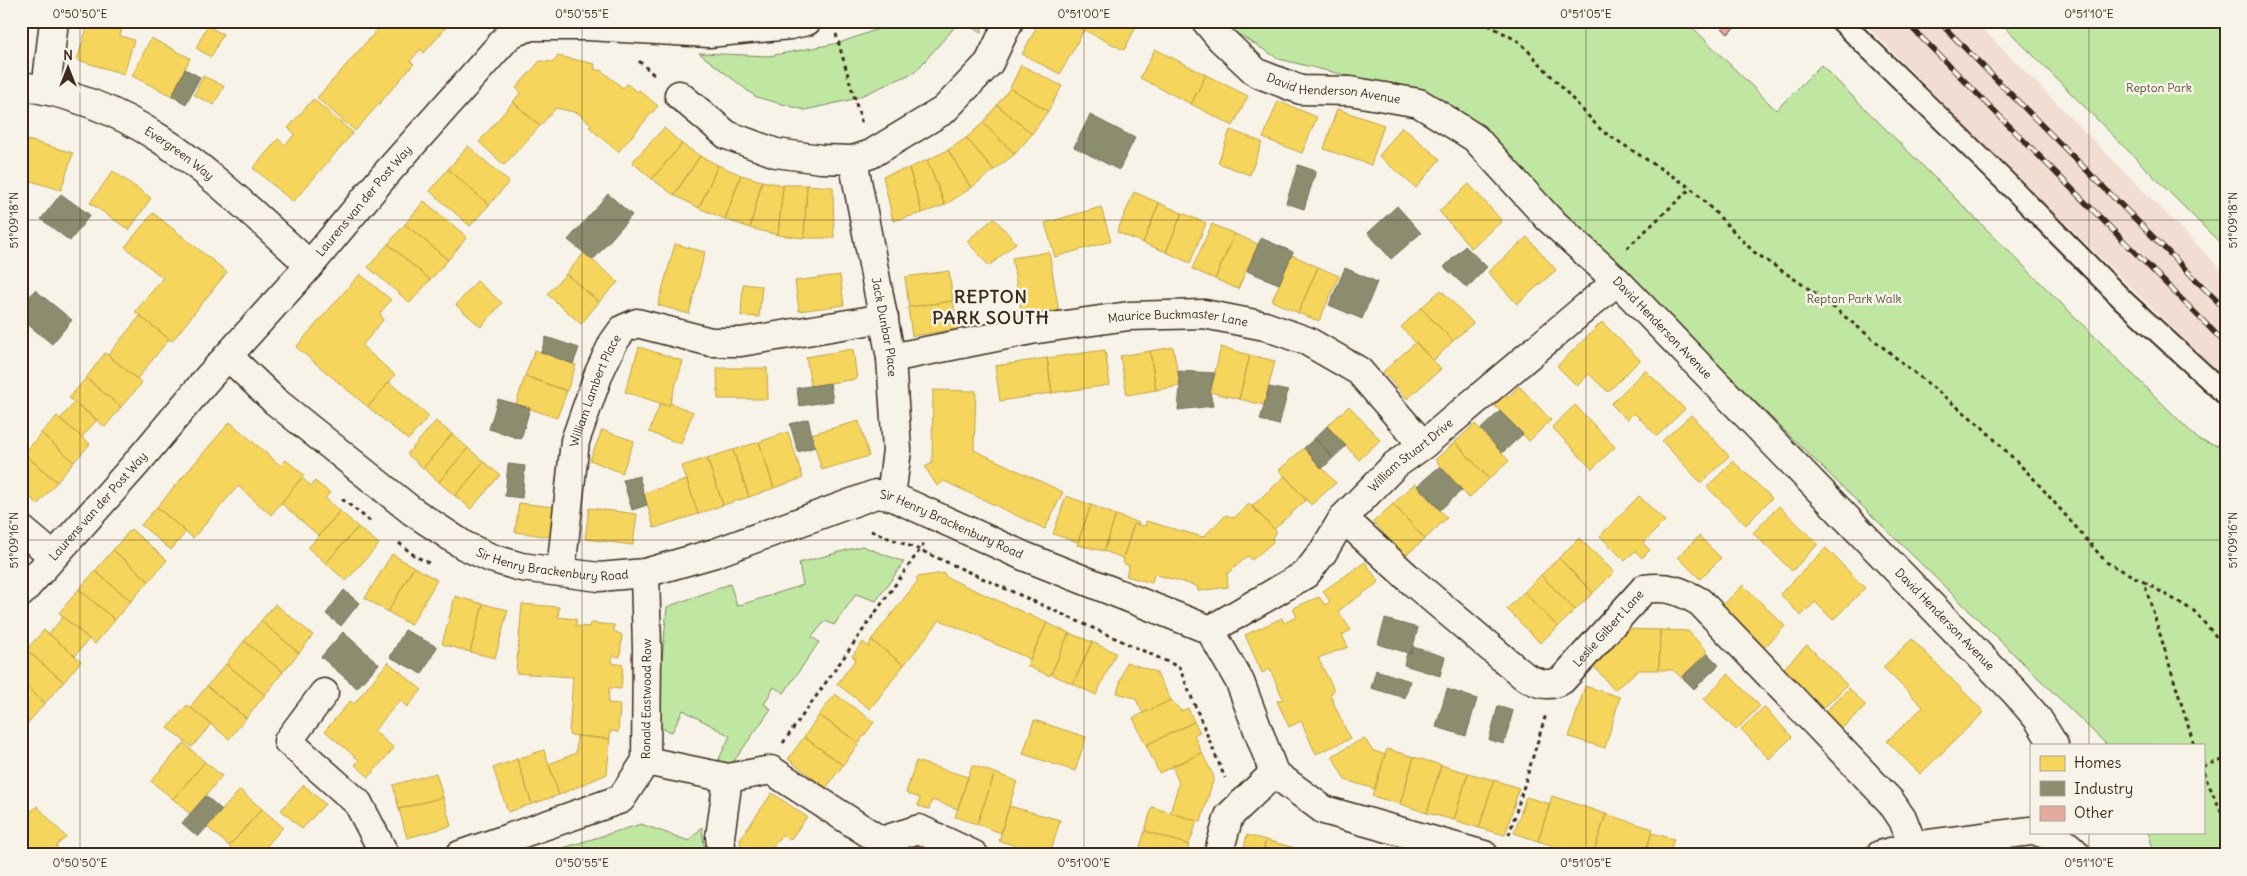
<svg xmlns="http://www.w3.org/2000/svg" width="2247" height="876" viewBox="0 0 2247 876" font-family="Delius,sans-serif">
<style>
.built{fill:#f1ddd2}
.green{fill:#c0e7a2;stroke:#7e8860}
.homes{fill:#f6d55c;stroke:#bea249}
.industry{fill:#8c8c6e;stroke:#746f56}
.building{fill:#e3aa9d;stroke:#3b2a1e}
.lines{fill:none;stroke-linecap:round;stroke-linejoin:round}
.lane-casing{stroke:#3b2a1e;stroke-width:24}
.street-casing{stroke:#3b2a1e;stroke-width:31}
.path{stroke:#3b2a1e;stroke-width:3;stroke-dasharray:4 4;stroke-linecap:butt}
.lane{stroke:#f7f3e8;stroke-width:20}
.street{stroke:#f7f3e8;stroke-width:28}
.rail-casing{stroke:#3b2a1e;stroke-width:5.5}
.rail{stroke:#f7f3e8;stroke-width:4;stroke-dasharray:11;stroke-linecap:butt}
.ticks{fill:none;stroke:#3b2a1e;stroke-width:1;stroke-opacity:0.45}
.labels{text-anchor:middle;stroke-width:5;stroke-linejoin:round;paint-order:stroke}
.street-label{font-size:12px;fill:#3b2a1e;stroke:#f7f3e8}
.park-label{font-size:12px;fill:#565038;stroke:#f7f3e8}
.district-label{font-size:18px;font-weight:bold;letter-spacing:1px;fill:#3b2a1e;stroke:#f7f3e8}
.neatline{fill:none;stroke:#3b2a1e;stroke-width:2}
.ticks-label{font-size:12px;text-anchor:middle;fill:#3b2a1e}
</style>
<rect width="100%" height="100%" fill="#f7f3e8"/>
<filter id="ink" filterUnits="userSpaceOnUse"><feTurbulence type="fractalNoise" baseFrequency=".02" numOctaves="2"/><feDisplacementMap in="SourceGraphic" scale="10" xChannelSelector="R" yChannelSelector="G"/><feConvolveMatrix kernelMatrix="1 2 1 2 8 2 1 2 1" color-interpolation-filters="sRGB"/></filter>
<g filter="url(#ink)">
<path class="built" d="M1862,21H1975L2226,274V380L1962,123Z"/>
<path class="green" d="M901,21H960L915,72L854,99L805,110L756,97L699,53L769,56L839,43Z
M960,21H981L982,33Z
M1217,21H1686L1776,110L1821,65L2199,440L2226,448V855H2155L2148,832H2203V745H2107L1496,149L1406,90L1279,59Z
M1999,21H2226V249Z
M862,546L904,562L876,601L856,594L834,625L825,621L812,637L819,642L784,693L774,687L764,704L771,709L731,765L718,761L730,736L683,710L672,732L656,726L667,607L730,584L737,606L803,585L799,563Z
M641,824L689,841L702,827L705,855H540Z"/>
<path class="homes" d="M21,21H24L22,46H21Z
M89,21H124L120,36L134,40L124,74L77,60Z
M385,21H452L424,53L421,49L410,61L414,64L355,131L317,98Z
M1040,21H1139L1124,50L1084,30L1060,74L1022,54Z
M207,26L223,34L211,57L196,48Z
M151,38L190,58L172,96L132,76Z
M1155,49L1206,75L1191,104L1140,78Z
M558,56L595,64L594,69L602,71L623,88L627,84L637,92L639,90L658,106L618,152L589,127L592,125L578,113L556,108L540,126L513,102L521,92L516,88L540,61L554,62Z
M1021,65L1062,86L1048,111L1010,88Z
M1206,75L1248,96L1233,126L1191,104Z
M203,76L224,86L214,105L194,95Z
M1010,88L1048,111L1032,134L997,105Z
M313,99L353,133L293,202L253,168L278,139L285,145L295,134L288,128Z
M1278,101L1317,117L1302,153L1263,138Z
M513,102L540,126L504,165L479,142Z
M997,105L1032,134L1015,154L983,123Z
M1337,109L1384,125L1371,165L1324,149Z
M983,123L1015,154L994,170L966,138Z
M1402,127L1440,159L1416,188L1379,156Z
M664,128L682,144L652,179L632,162Z
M1230,130L1262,142L1250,175L1218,163Z
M966,138L994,170L971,188L948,150Z
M28,140L73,153L61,190L21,178V162Z
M682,144L700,156L674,195L652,179Z
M468,146L509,182L489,205L448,169Z
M948,150L971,188L945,205L927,160Z
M700,156L718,165L699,208L674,195Z
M927,160L945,205L922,213L909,168Z
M718,165L741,175L725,219L699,208Z
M909,168L922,213L893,221L883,176Z
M448,169L489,205L470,226L430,191Z
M113,171L151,198L129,230L90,203Z
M741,175L762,181L750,228L725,219Z
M762,181L783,185L778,235L750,228Z
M1469,184L1502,221L1471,248L1439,211Z
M783,185H807L804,238L778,235Z
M807,185L833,187L834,238H804Z
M1134,192L1159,203L1143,243L1117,232Z
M424,201L467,237L448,260L405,224Z
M1159,203L1182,213L1166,252L1143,243Z
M1101,207L1111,241L1055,257L1045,223Z
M153,213L227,272L172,341L135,312L163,278L125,247Z
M1182,213L1206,223L1190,263L1166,252Z
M994,218L1016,243L989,266L967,241Z
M405,224L448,260L430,280L388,244Z
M1212,224L1235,234L1215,279L1192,269Z
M1235,234L1258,244L1238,289L1215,279Z
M1527,237L1556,270L1517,304L1488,272Z
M388,244L430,280L410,303L368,267Z
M675,244L705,252L689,314L658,305Z
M1049,252L1059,312L1022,317L1012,258Z
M584,253L618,282L599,302L566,274Z
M1292,255L1318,267L1298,313L1272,301Z
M1318,267L1339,276L1319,321L1298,313Z
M949,271L953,301L909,307L905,277Z
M360,274L391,300L380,313L383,320L362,346L395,375L368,407L296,347Z
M566,274L599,302L581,324L547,294Z
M840,275L844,305L799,311L795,281Z
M477,281L502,303L481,327L456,305Z
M743,284L762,286L759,317L741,316Z
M1441,290L1473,323L1453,341L1421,308Z
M953,301L958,329L912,336L908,307Z
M1421,308L1453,341L1433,361L1401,327Z
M140,316L169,339L137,379L108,355Z
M1602,322L1640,360L1608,392L1589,374L1577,386L1557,366Z
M1416,342L1441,369L1407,399L1383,372Z
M639,347L683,361L669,406L625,392Z
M1173,347L1180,386L1156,390L1150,351Z
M1221,347L1250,355L1239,399L1210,392Z
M853,349L857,379L811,386L806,357Z
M535,350L576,365L567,391L525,376Z
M1105,350L1110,385L1052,393L1047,358Z
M1150,351L1156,390L1127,395L1120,356Z
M105,353L142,383L121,407L86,378Z
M1250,355L1275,361L1264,405L1239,399Z
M1047,358L1052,393L1000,401L995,366Z
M717,368H767L768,399H718Z
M1645,370L1685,409L1657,436L1634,413L1627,420L1611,404Z
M525,376L567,391L557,418L516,404Z
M86,378L121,407L105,427L69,398Z
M389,382L429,416L408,440L368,407Z
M1519,386L1551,420L1529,441L1494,405L1504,395L1507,398Z
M933,390L976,391L974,450L1063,492L1045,529L944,481L937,486L925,467L932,463Z
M75,402L97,420L82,437L60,419Z
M670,403L693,412L681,444L649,432L660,404L669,406Z
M1575,405L1615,447L1592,469L1552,427Z
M1349,406L1380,440L1359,460L1327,426Z
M1691,415L1729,456L1701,483L1662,441Z
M57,416L90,444L74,462L41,433Z
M436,421L452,434L423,468L407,454Z
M859,421L869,456L822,470L811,434Z
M230,422L281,466L286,460L304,475L271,515L238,486L193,538L157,507Z
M1475,424L1509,461L1489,479L1455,442Z
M602,430L634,441L622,473L590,460Z
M788,432L803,478L774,488L759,442Z
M41,433L74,462L57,482L24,454Z
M452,434L468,448L439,482L423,468Z
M759,442L774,488L749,497L733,450Z
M1455,442L1489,479L1469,498L1435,460Z
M468,448L484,462L455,496L439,482Z
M1304,448L1336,483L1311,505L1279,470Z
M733,450L749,497L723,505L707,458Z
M24,454L57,482L38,504L21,490V456Z
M707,458L723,505L698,514L682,466Z
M1733,461L1772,498L1746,525L1707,487Z
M484,462L500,475L471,509L455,496Z
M1285,476L1306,500L1274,529L1252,506Z
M302,478L311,486L315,481L330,493L325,498L340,511L319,536L281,503Z
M687,480L698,514L654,528L644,493Z
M1415,483L1447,518L1425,539L1393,504Z
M1066,496L1091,505L1078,542L1053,534Z
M1639,496L1665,521L1643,543L1650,550L1642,558L1635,551L1625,561L1600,536Z
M519,503L563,508L559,538L515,532Z
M1249,504L1277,532L1272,537L1273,542L1252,560L1248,556L1227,574L1228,587L1198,591L1197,586L1154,574L1152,583L1126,576L1129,565L1124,564L1123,558L1134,524L1145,526L1146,521L1203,537L1226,515L1234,518Z
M1393,504L1425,539L1405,556L1373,522Z
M1091,505L1116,515L1104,551L1077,545Z
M1779,506L1818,544L1792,571L1753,533Z
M157,507L186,532L171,550L141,525Z
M589,508L637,514L633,545L585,539Z
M340,511L358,527L326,563L308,548Z
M1116,515L1139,523L1138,525L1134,524L1123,558L1104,551Z
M358,527L379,544L346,581L326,563Z
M131,529L167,560L149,581L113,550Z
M1699,536L1721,558L1700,579L1678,557Z
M1579,538L1614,572L1593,593L1559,558Z
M1826,548L1865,588L1833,620L1815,602L1801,616L1780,594Z
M113,550L149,581L131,601L95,571Z
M392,554L414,567L388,612L365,598Z
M1559,558L1593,593L1575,610L1541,575Z
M1365,562L1379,582L1338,611L1351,630L1342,635L1348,647L1318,658L1334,690L1330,695L1350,739L1316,754L1301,721L1289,727L1277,701L1283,699L1270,669L1262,673L1245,635L1282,618L1284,623L1297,617L1293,608L1319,597L1325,605L1330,602L1323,591Z
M414,567L437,580L411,625L388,612Z
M95,571L131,601L115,620L79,589Z
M944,573L946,577L1047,623L1030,659L940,620L904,665L871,640L917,582V577Z
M1541,575L1575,610L1558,627L1524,592Z
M1743,585L1785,626L1764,648L1721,607Z
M79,589L115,620L95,644L59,613Z
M1524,592L1558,627L1540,643L1507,609Z
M455,596L483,604L470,652L442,644Z
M275,604L313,635L299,653L261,621Z
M483,604L508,610L495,658L470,652Z
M522,604L559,607L558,617L576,619V626L589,627L590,623L614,625V631L622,635L620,657L613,656L612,663L623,665L621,689L609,688L608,703L620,704L618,732L610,731V739L569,735L573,677L516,673Z
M63,617L89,639L75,656L49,634Z
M261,621L299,653L283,672L244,641Z
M1047,623L1069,633L1050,676L1027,666Z
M1625,629L1660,630L1659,670H1639L1614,690L1588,659Z
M44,630L81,661L64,682L26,650Z
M1660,630L1688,631L1708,652L1682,678L1673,670H1659Z
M1069,633L1092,642L1073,684L1051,674Z
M1912,639L1984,712L1920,774L1887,741L1923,707L1883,667Z
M871,640L904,665L870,709L837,684L856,659L852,656L863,642L869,647Z
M244,641L283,672L265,695L226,664Z
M1092,642L1116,653L1096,695L1073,684Z
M1807,645L1847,685L1823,709L1783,669Z
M26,650L64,682L45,703L21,682V656Z
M388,662L422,690L407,707L400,700L374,731L394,748L369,777L355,765L359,760L325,731L350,701L354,704Z
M1126,662L1156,672L1171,700L1143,713L1135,698L1117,693Z
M226,664L265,695L246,718L207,686Z
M1728,674L1760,706L1736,730L1704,699Z
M21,682L45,703L27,724L21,720Z
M207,686L246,718L229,739L190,707Z
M1585,686L1620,697L1605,748L1569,737Z
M1849,688L1866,706L1840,730L1824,713Z
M835,694L874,722L859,743L819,715Z
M1171,700L1181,711L1188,708L1194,722L1146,745L1133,718Z
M187,705L211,724L192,747L168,728Z
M1764,707L1792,737L1769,759L1741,729Z
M819,715L859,743L843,765L804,737Z
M1034,720L1086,737L1075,771L1023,754Z
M1194,722L1200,732L1194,735L1202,753L1159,773L1146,745Z
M577,736L610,739L607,774L559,795L549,764L576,753Z
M804,737L843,765L826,788L788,759Z
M1364,738L1372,750L1385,755L1375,789L1345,780L1332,756Z
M184,743L205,762L173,799L151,781Z
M1387,749L1414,757L1400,804L1372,796Z
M544,750L559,795L532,804L517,759Z
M1202,753L1214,777L1201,822L1170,813L1179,783L1172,766Z
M1414,757L1441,765L1427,813L1400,804Z
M517,759L532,804L508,812L493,768Z
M916,761L968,777L958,809L932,800L929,809L918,806L920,798L906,793Z
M205,762L222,776L190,814L173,799Z
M972,765L995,773L977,824L955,817Z
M1441,765L1468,773L1454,820L1427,813Z
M436,773L443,797L399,809L393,785Z
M995,773L1017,781L1001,833L977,824Z
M1468,773L1494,780L1479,828L1454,820Z
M1494,780L1519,788L1505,835L1479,828Z
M304,785L325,804L302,829L281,810Z
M240,790L262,809L229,846L207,827Z
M772,793L807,817L790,840L782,835L773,847L774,855H742L740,839Z
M1552,796L1606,814L1593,855H1582L1538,841Z
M443,797L451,826L407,838L399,809Z
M1526,797L1550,804L1538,841L1514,833Z
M37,806L66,837L56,846L64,855H21V820Z
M1009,806L1060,820L1050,855L999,841Z
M1152,807L1197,821L1189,845L1145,831Z
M262,809L283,827L259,855H239L229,846Z
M1606,814L1653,829L1644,855H1593Z
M1145,831L1189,845L1186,855H1145L1138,853Z
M1652,833L1674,839L1669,855H1644Z
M1247,835L1266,840L1262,855H1242Z
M1266,840L1291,847L1289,855H1262Z
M1291,847L1315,854L1289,855Z
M329,850L331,855H314Z"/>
<path class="industry" d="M185,69L200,77L186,104L172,96Z
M1090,115L1135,138L1119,170L1074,147Z
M1298,165L1316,171L1304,209L1286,203Z
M61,194L90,215L70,241L41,219Z
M608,194L632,215L593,260L568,240Z
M1397,206L1421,233L1391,259L1368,233Z
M1261,238L1293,252L1279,284L1247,271Z
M1465,246L1487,267L1467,288L1444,267Z
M1345,268L1377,282L1362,319L1329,305Z
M35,290L72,320L52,344L21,319V307Z
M546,337L579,348L573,364L541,352Z
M1178,371L1215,373L1210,392L1213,406L1178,410L1180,386Z
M830,383L833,401L799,406L797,388Z
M1269,387L1288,391L1279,425L1260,420Z
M498,399L530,408L521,439L489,429Z
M1500,411L1523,434L1502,453L1481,429Z
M808,419L815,447L798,452L790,424Z
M1327,426L1346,446L1333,458L1315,438Z
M1315,438L1333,458L1322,469L1304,448Z
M508,464L525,466L522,498L505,496Z
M1440,466L1462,490L1440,510L1417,486Z
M639,476L647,505L632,510L623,480Z
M344,590L359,603L341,626L326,614Z
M1385,619L1418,628L1411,654L1378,644Z
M405,630L437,647L422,674L390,657Z
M343,632L379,664L357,688L321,657Z
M1413,647L1445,657L1440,676L1404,665L1407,653L1411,654Z
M1707,653L1719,665L1694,689L1682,677Z
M1376,670L1410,681L1405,698L1371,688Z
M1447,689L1477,699L1466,736L1436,727Z
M1498,706L1513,711L1504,744L1489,740Z
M206,796L222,810L198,837L182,823Z"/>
<path class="building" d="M1715,21H1740L1728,34Z"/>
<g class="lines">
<g class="lane-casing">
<path id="lane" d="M1841,21L2015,191L2124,301L2226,395"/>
</g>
<g class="street-casing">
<g id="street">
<path id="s1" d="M1206,21L1221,39L1257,73L1301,90L1350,91L1419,103L1453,124L1475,138L1548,218L1617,281L2015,692L2038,719L2054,745"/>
<path id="s2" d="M21,86C146,102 221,186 310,265"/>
<path d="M46,90L54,21"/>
<path d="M679,95L727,135L776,153L821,159L853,160L871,154L944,110L989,63L1009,21"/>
<path id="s3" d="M853,160L891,358L897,450L891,496"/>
<path id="s4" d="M228,356L275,401L412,511L465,546L491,558L521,567L599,577L645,573L715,553L876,494L891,496L1026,557L1210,630L1240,682L1274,773L1324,810L1484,855"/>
<path id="s5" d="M891,358L1031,330L1107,319L1129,316L1204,314L1265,326L1307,341L1359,371L1423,445"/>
<path id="s6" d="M1343,518L1414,583L1524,676C1537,683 1548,688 1562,680L1644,589C1668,586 1679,590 1700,602L1891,802L1903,820L1913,846"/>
<path d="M21,529L53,556"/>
<path id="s7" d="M561,571L575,441L599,373L613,343L623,329L637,323L711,342H741L884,318"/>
<path id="s8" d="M21,593L135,465L207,379L310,265L384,176L510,34L531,26H588L709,33L790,25L807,21"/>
<path id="s9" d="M1210,630L1306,574L1323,552L1343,518L1395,465L1423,445L1617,281"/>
<path d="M324,693L288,741L358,803L385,855"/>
<path d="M646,761L728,778L771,770L881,841L919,829L974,855"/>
<path d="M2039,832C2054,836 2067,842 2077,855"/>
<path id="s10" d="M460,855L621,799L646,761L647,649L645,573"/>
<path d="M722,855L720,837L728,778"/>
<path d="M1218,855L1229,816L1274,773"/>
<path d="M1880,855L1913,846L2031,831"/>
</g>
</g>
<path class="path" d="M1481,21L1520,42L1602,131L1691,188L1754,252L1818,295L1982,427L2034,479L2106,562L2144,582L2194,745
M2225,21L2226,22
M836,34L862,124
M639,61L655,76
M1627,248L1691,188
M342,499L370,521
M871,531L920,550L1179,667L1225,778
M399,543L415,556L429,563
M2144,582L2194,611L2226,648
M783,743L924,544
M2203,766L2226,759
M2203,772L2226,822
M1509,835L1546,714"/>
<use href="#lane" class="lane"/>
<use href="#street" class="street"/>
<g class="rail-casing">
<path id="rail" d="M1905,21L2226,344
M1938,21L2226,310"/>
</g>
<use href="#rail" class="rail"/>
</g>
</g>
<path class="ticks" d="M80,21V855M582,21V855M1084,21V855M1586,21V855M2089,21V745M21,220H2226M21,540H2226M2089,832V855"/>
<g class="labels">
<g class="street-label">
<text dy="4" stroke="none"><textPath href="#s1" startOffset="152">David Henderson Avenue</textPath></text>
<text dy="4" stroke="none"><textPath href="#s2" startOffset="174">Evergreen Way</textPath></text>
<text dy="4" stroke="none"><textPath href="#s8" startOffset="521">Laurens van der Post Way</textPath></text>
<text dy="4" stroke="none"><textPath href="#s5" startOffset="291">Maurice Buckmaster Lane</textPath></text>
<text dy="4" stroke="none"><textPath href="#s3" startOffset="170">Jack Dunbar Place</textPath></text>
<text dy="4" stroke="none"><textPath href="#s1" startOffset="572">David Henderson Avenue</textPath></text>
<text dy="4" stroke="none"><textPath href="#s7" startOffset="185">William Lambert Place</textPath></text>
<text dy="4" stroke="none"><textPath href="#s9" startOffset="271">William Stuart Drive</textPath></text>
<text dy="4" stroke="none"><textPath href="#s8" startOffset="116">Laurens van der Post Way</textPath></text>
<text dy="4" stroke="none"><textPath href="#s4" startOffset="815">Sir Henry Brackenbury Road</textPath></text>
<text dy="4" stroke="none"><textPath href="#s4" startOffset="395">Sir Henry Brackenbury Road</textPath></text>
<text dy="4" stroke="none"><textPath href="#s1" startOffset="978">David Henderson Avenue</textPath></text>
<text dy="4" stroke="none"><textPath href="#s6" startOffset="350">Leslie Gilbert Lane</textPath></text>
<text dy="4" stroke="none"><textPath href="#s10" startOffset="278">Ronald Eastwood Row</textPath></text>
</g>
<g class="park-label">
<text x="2159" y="92">Repton Park</text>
<text x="1854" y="303">Repton Park Walk</text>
</g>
<g class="district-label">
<text x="991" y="303">REPTON<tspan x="991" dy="21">PARK SOUTH</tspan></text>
</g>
</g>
<rect width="2247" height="876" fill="none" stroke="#f7f3e8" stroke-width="55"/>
<rect x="2030" y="744" width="175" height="90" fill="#f7f3e8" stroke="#aca397"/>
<rect x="2040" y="756" width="25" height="15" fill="#f6d55c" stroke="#aca397"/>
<text x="2074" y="768" font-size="15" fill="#3b2a1e">Homes</text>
<rect x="2040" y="781" width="25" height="15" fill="#8c8c6e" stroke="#aca397"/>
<text x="2074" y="794" font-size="15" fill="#3b2a1e">Industry</text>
<rect x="2040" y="806" width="25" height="15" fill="#e3aa9d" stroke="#aca397"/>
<text x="2074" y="818" font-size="15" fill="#3b2a1e">Other</text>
<g transform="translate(68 68)" stroke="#f7f3e8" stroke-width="4" paint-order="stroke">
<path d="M0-4L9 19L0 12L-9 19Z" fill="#3b2a1e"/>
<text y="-8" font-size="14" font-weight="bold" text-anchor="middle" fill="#3b2a1e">N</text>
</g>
<rect x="28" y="28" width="2192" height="820" class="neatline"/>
<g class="ticks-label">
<text x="80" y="18">0°50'50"E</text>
<text x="582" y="18">0°50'55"E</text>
<text x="1084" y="18">0°51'00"E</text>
<text x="1586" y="18">0°51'05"E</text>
<text x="2089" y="18">0°51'10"E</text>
<text transform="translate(14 220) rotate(-90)" y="4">51°09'18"N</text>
<text transform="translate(2233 220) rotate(-90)" y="4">51°09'18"N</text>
<text transform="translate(14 540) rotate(-90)" y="4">51°09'16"N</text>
<text transform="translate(2233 540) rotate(-90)" y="4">51°09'16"N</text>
<text x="80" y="867">0°50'50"E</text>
<text x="582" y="867">0°50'55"E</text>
<text x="1084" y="867">0°51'00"E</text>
<text x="1586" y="867">0°51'05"E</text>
<text x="2089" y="867">0°51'10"E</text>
</g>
</svg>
